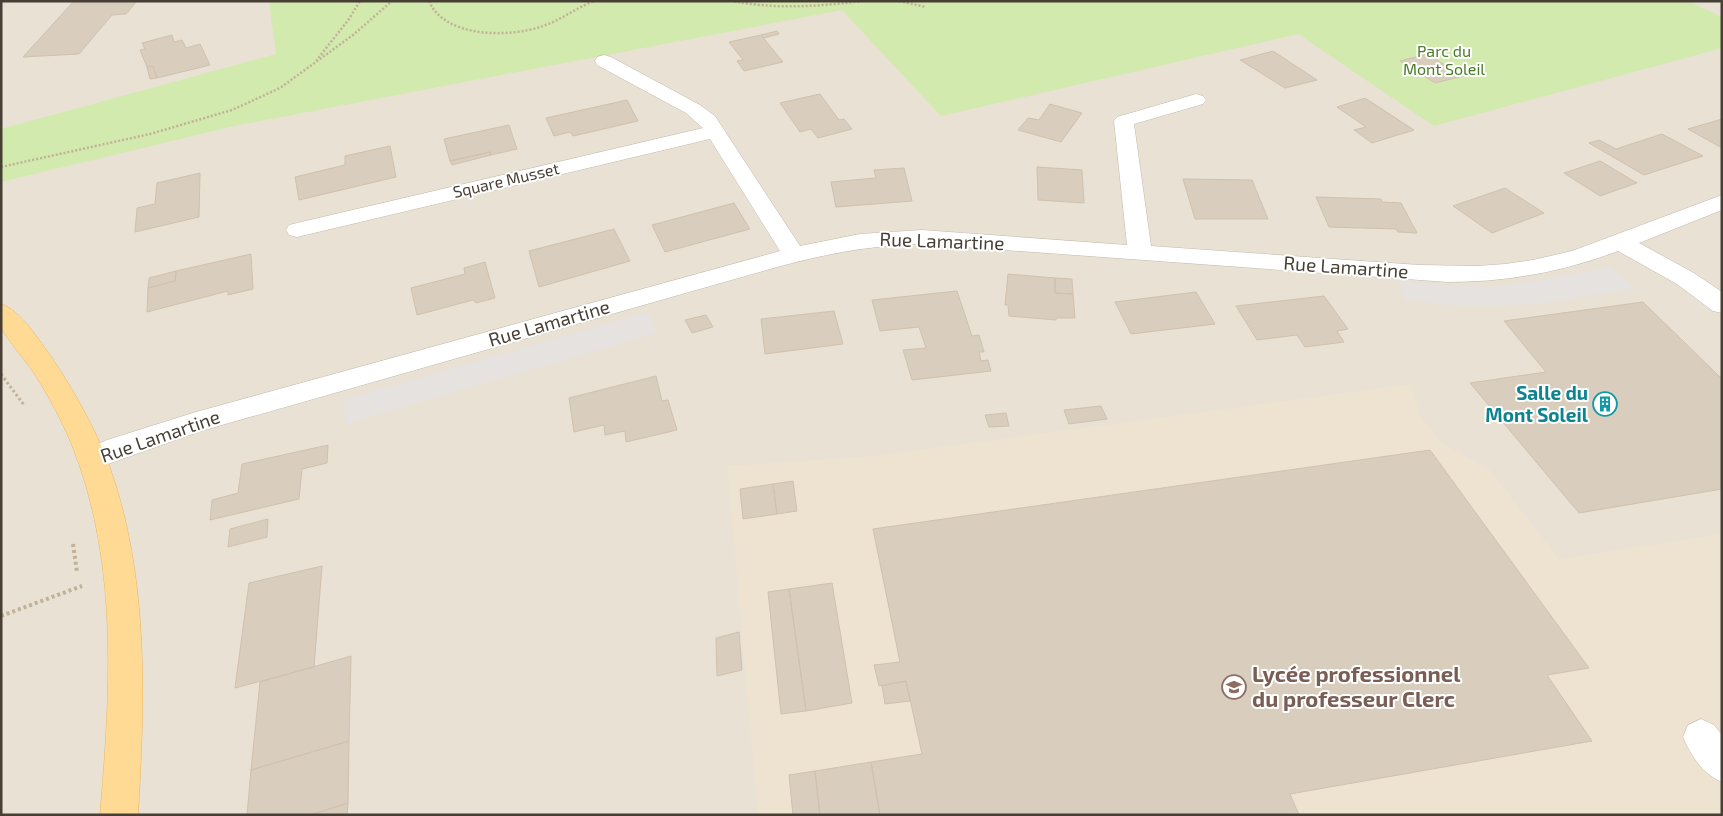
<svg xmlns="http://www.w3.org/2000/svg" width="1723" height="816" viewBox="0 0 1723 816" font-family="'Exo 2',sans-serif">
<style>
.residential{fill:#e8e1d4}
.education{fill:#eee3d0}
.green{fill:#d2eaad}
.parking{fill:#e5e2df}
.building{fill:#d9cdbe;stroke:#d1c1ae}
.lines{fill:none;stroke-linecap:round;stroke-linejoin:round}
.minor-casing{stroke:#c3b9ac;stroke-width:1}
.major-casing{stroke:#e9b760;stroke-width:1}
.path-far2{stroke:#c2b199;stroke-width:2.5;stroke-dasharray:2 2;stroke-linecap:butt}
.path-far1{stroke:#c2b199;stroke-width:3;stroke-dasharray:2.5 2.5;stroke-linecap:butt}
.path{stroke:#c2b199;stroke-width:4;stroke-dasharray:3 3;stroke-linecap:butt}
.minor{fill:#fff;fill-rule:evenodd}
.major{fill:#ffda94;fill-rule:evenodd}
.labels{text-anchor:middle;stroke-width:4;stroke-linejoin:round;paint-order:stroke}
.far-park-label{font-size:16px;fill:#4b7b26;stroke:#fff}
.far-street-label{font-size:16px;fill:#473f35;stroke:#fff}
.street-label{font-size:19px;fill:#473f35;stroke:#fff}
.culture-label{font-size:19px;font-weight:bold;fill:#0d838f;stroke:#fff;text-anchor:end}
.near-education-label{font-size:22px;font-weight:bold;fill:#785e54;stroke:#fff;text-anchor:start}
</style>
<rect width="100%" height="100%" fill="#f4efe6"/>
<path class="residential" d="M1,1H1722V815H1Z"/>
<path class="education" d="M1411,384L1421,417L1440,442L1490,470L1559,559L1722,534V815H758L727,466L874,456Z"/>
<path class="green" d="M269,1H1688L1722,17V48L1434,126L1298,34L941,116L842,10L234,126L1,182V129L276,54Z"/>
<path class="parking" d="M1610,267L1636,288L1554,302L1502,306H1456L1404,300L1398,281L1490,287L1536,281Z
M648,312L657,333L346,424L343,400Z"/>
<path class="building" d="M74,1H137L126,14L112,15L79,54L23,57Z
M777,31L779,34L764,38L761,35Z
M172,35L174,42L182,40L186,48L200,44L210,65L157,78L153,66L147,67L140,50L145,49L142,43Z
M761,35L783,62L744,71L737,61L743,60L729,42Z
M1273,51L1317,80L1285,88L1240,60Z
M1427,54L1463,76L1435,83L1400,61Z
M153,66L157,78L150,79L147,67Z
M820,94L839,120L844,119L852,129L818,138L811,129L800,132L780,103Z
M1365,98L1414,130L1372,143L1354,130L1366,127L1337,107Z
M627,100L638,121L573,136L570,132L554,136L546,118Z
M1050,104L1082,113L1061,142L1018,130L1028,118L1039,120Z
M1722,119V148L1688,129Z
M509,125L517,149L491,155L490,152L450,161L444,139Z
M1662,134L1703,156L1644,175L1589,143L1599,140L1616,149Z
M390,146L396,177L299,200L295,177L345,165V156Z
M490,152L491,155L452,165L450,161Z
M1600,161L1637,183L1600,196L1564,173Z
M1037,167L1082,170L1084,203L1038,200Z
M904,168L912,201L836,207L831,182L876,178L874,170Z
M200,173L199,217L135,232L137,208L155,204L157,183Z
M1183,179L1252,180L1268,219H1195Z
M1505,188L1544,213L1492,233L1453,206Z
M1316,197L1381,199L1382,202L1401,203L1417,233L1398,232L1396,229L1329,227Z
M734,203L750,229L665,252L652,225Z
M614,229L630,261L539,287L529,251Z
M251,254L253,289L228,295V291L147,312L148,288L175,281L176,271Z
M485,262L495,298L476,303L473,300L417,315L411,288L465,274L464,268Z
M176,271L175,281L148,288L149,278Z
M1008,274L1055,278V293L1073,294L1075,318H1056V320L1009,316L1008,305H1005Z
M1055,278L1072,279L1073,294L1055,293Z
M957,291L972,336L979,335L984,352H979L981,361L988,360L991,371L912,380L903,350L926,348L919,327L880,331L872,300Z
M1196,292L1215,324L1131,334L1115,302Z
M1324,296L1348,329L1337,331L1344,342L1305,347L1297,335L1257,340L1236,306Z
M1643,302L1722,379V489L1579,513L1470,383L1546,372L1504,321Z
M834,311L843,344L765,354L761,319Z
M706,315L713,327L692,333L685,320Z
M656,376L662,401L668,400L677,430L626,442L625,431L605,435L604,425L574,432L569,398Z
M1101,406L1107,419L1069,424L1064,410Z
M1006,413L1009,426L989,427L985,415Z
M328,445L327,463L302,469L299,499L210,520L212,500L238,493L242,464Z
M1430,450L1589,668L1547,675L1592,741L1290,794L1299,815H880L871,762L922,754L906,681L879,686L874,665L900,662L873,529Z
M793,481L797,511L777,514L773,484Z
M773,484L777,514L743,519L740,489Z
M268,519L267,537L228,547L230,529Z
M322,566L314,667L235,688L249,583Z
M832,583L852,703L806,711L789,589Z
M789,589L806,711L781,714L768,592Z
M739,632L742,670L717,676L716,638Z
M351,656L349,741L251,770L260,682Z
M906,681L910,701L885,704L882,686Z
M349,741L348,803L310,815H247L251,770Z
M871,762L880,815H820L815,771Z
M815,771L820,815H793L789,775Z
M348,803L347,815H310Z"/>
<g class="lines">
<g class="minor-casing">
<path id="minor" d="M604,55L611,57L700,105L715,116L800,246L860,234L922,230L1127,245L1114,121L1117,117L1196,94L1203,96L1206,100L1203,104L1134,124L1151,246L1419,265L1477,266L1505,264L1533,260L1572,251L1722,195V210L1639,243L1694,273L1722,292V313L1713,311L1677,284L1618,251C1562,272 1507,282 1448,282L922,244C869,245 820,255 770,269L201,431L91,470L81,467L77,459L81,451L107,440L196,412L780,251L710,139L297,237L289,235L286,230L289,225L297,223L703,128L686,113L597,65L595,61L597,57Z
M1701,719L1714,725L1722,735V782C1703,774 1691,756 1683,737L1688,725Z"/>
</g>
<g class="major-casing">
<path id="major" d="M1,304C20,309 40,342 52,358C74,391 95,428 109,465C149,576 145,699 138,815H100C110,699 118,576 79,464C68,432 52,401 34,373C28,364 2,333 1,326C0,319 1,311 1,304Z"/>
</g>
<path class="path-far2" d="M429,1C444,38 510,38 543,26C561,20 576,8 594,1
M734,1C777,10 820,6 863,1
M899,1L926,7
M316,61L349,19L360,1
M1,167L150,134L232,110L280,88L353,35L392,1"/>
<path class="path-far1" d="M1,374L24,405"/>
<path class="path" d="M73,544L77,572
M1,616L82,586"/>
<use href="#minor" class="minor"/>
<use href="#major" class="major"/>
</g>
<defs>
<g id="building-ring" transform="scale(1.25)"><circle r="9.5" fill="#fff" stroke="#0f9aa8" stroke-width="1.5"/><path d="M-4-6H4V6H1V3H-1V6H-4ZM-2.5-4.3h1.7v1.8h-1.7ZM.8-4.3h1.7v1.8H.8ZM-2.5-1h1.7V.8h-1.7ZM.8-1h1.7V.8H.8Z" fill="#0f9aa8"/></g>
<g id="school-ring" transform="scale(1.25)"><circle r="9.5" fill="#fff" stroke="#8d6e63" stroke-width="1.5"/><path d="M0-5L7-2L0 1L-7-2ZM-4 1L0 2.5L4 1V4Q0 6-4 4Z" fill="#8d6e63"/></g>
</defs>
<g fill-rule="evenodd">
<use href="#building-ring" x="1605" y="404"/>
<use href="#school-ring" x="1234" y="687"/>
</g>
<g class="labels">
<g class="far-park-label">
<text x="1444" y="57">Parc du<tspan x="1444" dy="18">Mont Soleil</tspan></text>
</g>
<g class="far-street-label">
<text transform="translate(506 180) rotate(-13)" y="6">Square Musset</text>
</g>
<g class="street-label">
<text transform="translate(942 241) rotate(2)" y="7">Rue Lamartine</text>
<text transform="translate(1346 267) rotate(4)" y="7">Rue Lamartine</text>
<text transform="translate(549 323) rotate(-16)" y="7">Rue Lamartine</text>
<text transform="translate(160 436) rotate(-19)" y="7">Rue Lamartine</text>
</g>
<g class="culture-label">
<text x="1588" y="400">Salle du<tspan x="1588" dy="22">Mont Soleil</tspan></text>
</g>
<g class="near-education-label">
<text x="1252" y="682">Lycée professionnel<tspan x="1252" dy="25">du professeur Clerc</tspan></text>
</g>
</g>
<rect width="1723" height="816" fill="none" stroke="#473f35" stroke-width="5"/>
</svg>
